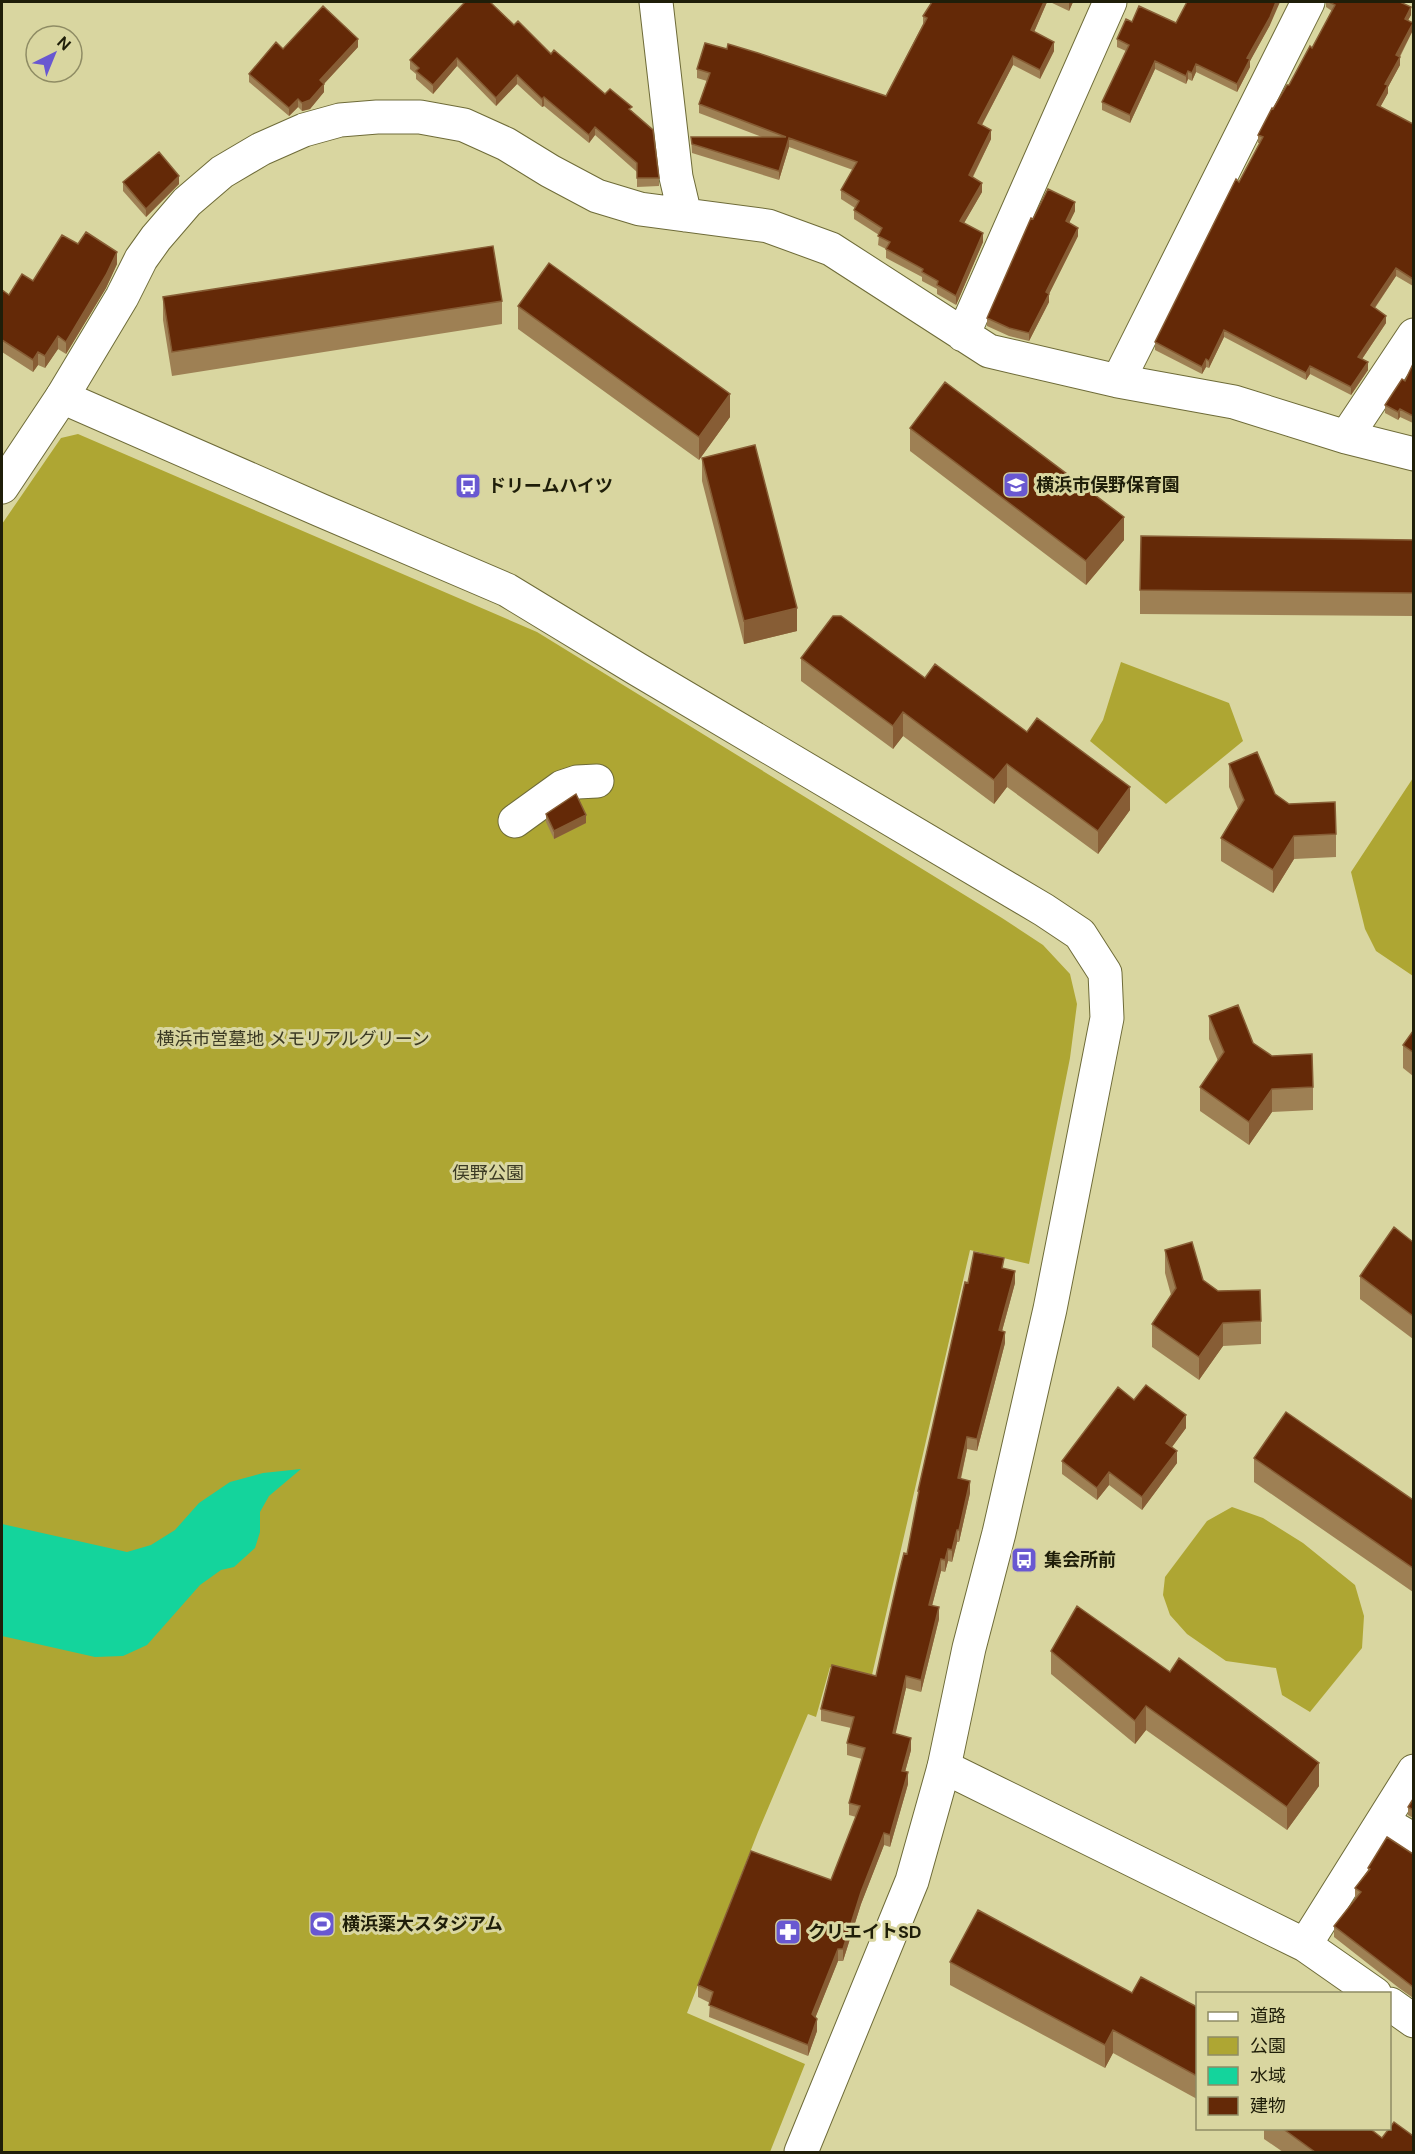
<svg xmlns="http://www.w3.org/2000/svg" width="1415" height="2154" viewBox="0 0 1415 2154" font-family="'DM Sans','Noto Sans JP',sans-serif">
<style>
.green{fill:#aea633}
.water{fill:#14d49c}
.lines{fill:none;stroke-linecap:round;stroke-linejoin:round}
.street-casing{stroke:#6e6b38;stroke-width:35}
.secondary-casing{stroke:#6e6b38;stroke-width:35}
.street{stroke:#fff;stroke-width:33}
.secondary{stroke:#fff;stroke-width:33}
.wall{fill:#9e8054}
.shaded-wall{fill:#875d35}
.building{fill:#642907;stroke:#875d35;stroke-width:1.5}
.labels{text-anchor:middle;stroke-width:6;stroke-linejoin:round;paint-order:stroke}
.poi-label{font-size:18px;font-weight:bold;fill:#1f1e09;stroke:#d9d6a0;text-anchor:start}
.park-label{font-size:18px;fill:#3c3a23;stroke:#d9d6a0}
</style>
<rect width="100%" height="100%" fill="#d9d6a0"/>
<path class="green" d="M78,434L537,632L1002,918L1043,945L1070,974L1077,1004L1070,1058L1029,1264L970,1250L872,1675L830,1667L816,1717L808,1714L758,1832L687,2013L805,2064L770,2152H2V524L61,438Z
M1121,662L1229,703L1243,741L1166,804L1090,741L1103,720Z
M1413,778V976L1376,951L1365,929L1351,872Z
M1232,1507L1263,1518L1303,1543L1355,1585L1364,1616L1362,1648L1310,1712L1282,1695L1276,1668L1226,1661L1187,1634L1170,1615L1163,1595L1165,1577L1207,1521Z"/>
<path class="water" d="M301,1469L269,1496L260,1512V1532L255,1548L234,1567L221,1570L200,1585L147,1645L123,1656L95,1657L2,1636V1524L127,1552L151,1545L175,1530L199,1503L230,1482L263,1473Z"/>
<g class="lines">
<g class="street-casing">
<path id="street" d="M656,2L676,177L685,215
M963,335L1110,2
M1118,381L1308,2
M1346,437L1414,335
M2,487L62,397L122,297L141,259L156,238L187,202L222,172L261,149L304,130L340,120L377,117H420L464,125L506,144L550,171L597,196L640,209L768,226L831,249L989,351L1118,381L1234,402L1346,437L1414,454
M515,821L562,787L577,782L597,781
M944,1767L1305,1945L1375,1994
M1383,1822L1414,1840
M1305,1945L1414,1771
M1390,2004L1414,2021"/>
</g>
<g class="secondary-casing">
<path id="secondary" d="M62,397L320,510L507,590L637,669L1044,910L1080,934L1105,973L1107,1018L1050,1309L999,1533L969,1648L944,1767L912,1881L801,2152"/>
</g>
<use href="#street" class="street"/>
<use href="#secondary" class="secondary"/>
</g>
<path class="wall" d="M1047,2L1034,32L1054,51L1040,79L1013,65L982,125L991,139L973,177L982,192L964,223L983,242L956,305L937,294V289L922,281V277L886,258V249L878,245L879,235L854,219V210L855,208L841,199V190L853,170L789,147L779,180L692,153L691,137H762L699,113V104L707,81L697,78V69L886,96L923,24V16Z
M1050,2H1073L1069,11Z
M1326,2H1400L1411,15L1408,20L1413,30L1400,57V65L1388,87V93L1380,107L1413,124V286L1396,276L1375,308L1386,323L1362,359L1368,370L1351,395L1310,374L1306,380L1224,337L1209,368L1206,367L1202,374L1155,350V342L1260,143H1258V135L1312,48L1332,11L1326,7Z
M1132,22L1176,23L1270,25L1250,61V67L1237,92L1196,72L1192,81L1188,79L1186,84L1155,69L1130,123L1102,110V102L1126,51L1117,47V39Z
M514,25L551,54L605,94L632,111L659,178V186L637,187V172L595,135L589,143L544,106L542,107L517,84L496,106L457,66L433,94L416,79V74L410,69V60Z
M358,47L324,84V92L310,109L302,111L298,107L289,116L249,82V74L283,49Z
M123,182L179,184L146,217L123,191Z
M1075,211L1069,223L1078,236L1049,294V302L1029,341L1009,336L987,326V318L1033,219Z
M78,244L117,264L106,288L66,354L58,349L45,368L38,365L33,372L2,352V290L9,295L33,281Z
M163,297L502,301V324L172,376L163,320Z
M518,306L730,417L699,460L518,329Z
M1413,364V423L1400,417L1398,420L1385,413V405L1405,381Z
M910,428L1124,540L1086,585L910,451Z
M702,458L797,631L744,644L702,481Z
M1413,540V616L1140,614V590Z
M801,658L925,678L1130,810L1098,854L1007,787L994,804L903,736L893,749L801,681Z
M1229,764L1289,804L1336,834V857L1294,859L1273,893L1221,861V838L1238,809L1229,787Z
M546,814L586,823L554,839L546,822Z
M1209,1016L1253,1043L1313,1087V1110L1272,1112L1249,1145L1200,1111V1087L1218,1061L1209,1039Z
M1413,1031V1076L1403,1068V1045Z
M1413,1242V1339L1360,1299V1276Z
M1165,1250L1203,1280L1261,1321V1344L1223,1346L1199,1380L1152,1347V1324L1171,1295L1165,1273Z
M1004,1269L1015,1283L1002,1331L1005,1343L977,1451L967,1449L961,1479L970,1493L959,1542H957L952,1562L948,1561L945,1572L941,1571L932,1606L939,1619L921,1692L906,1688L895,1734L911,1750L905,1772L908,1784L890,1847L884,1845L861,1904L843,1961H838L815,2018L817,2031L808,2056L709,2017L710,2003L698,1997V1985L831,1880L856,1817L849,1815V1803L862,1759L847,1755V1743L851,1728L821,1721V1709L876,1676L907,1554L918,1499V1491L968,1283Z
M1134,1400L1186,1428L1172,1447L1177,1463L1142,1510L1109,1485L1097,1500L1062,1474V1461Z
M1254,1458L1413,1500V1592L1254,1482Z
M1051,1651L1170,1672L1319,1786L1287,1830L1146,1730L1135,1744L1051,1674Z
M1413,1799V1818L1408,1815V1807Z
M1413,1854V1998L1399,1988L1334,1937V1926L1355,1899V1888L1368,1870V1868Z
M950,1962L1132,1993L1197,2007V2099L1113,2053L1105,2068L950,1985Z
M1264,2128H1369L1382,2138L1413,2152H1283L1264,2139Z"/>
<path class="shaded-wall" d="M1044,2H1047L1031,39V30Z
M1069,2H1073L1069,11Z
M1276,2H1280L1270,25L1250,61V67L1237,92V84L1247,58Z
M1411,7V15L1405,26V19Z
M1413,23V30L1396,63V55Z
M358,39V47L320,88V80Z
M1054,42V51L1040,79V70Z
M1013,56V65L978,132V123Z
M1400,57V65L1388,87V93L1377,113V105L1385,84Z
M457,58V66L433,94V85Z
M1155,61V69L1130,123V115Z
M1196,64V72L1192,81V73Z
M1188,71V79L1186,84V76Z
M517,75V84L496,106V98Z
M324,84V92L310,109L302,111V103Z
M544,97V106L542,107V99Z
M298,99V107L289,116V108Z
M595,127V135L589,143V135Z
M991,130V139L969,184V175Z
M789,138V147L779,180V171Z
M179,176V184L146,217V209Z
M982,183V192L960,230V221Z
M1075,202V211L1066,229V221Z
M1078,228V236L1046,300V292Z
M983,233V242L956,305V296Z
M117,252V264L106,288L66,354V342Z
M1396,268V276L1371,313V305Z
M1049,294V302L1029,341V333Z
M1386,316V323L1358,365V357Z
M1224,330V337L1209,368V361Z
M58,336V349L45,368V356Z
M38,352V365L33,372V360Z
M1206,359V367L1202,374V367Z
M1368,362V370L1351,395V387Z
M1310,366V374L1306,380V373Z
M730,394V417L699,460V437Z
M1400,409V417L1398,420V412Z
M1124,517V540L1086,585V561Z
M797,608V631L744,644V621Z
M903,712V736L893,749V726Z
M1007,764V787L994,804V780Z
M1130,787V810L1098,854V831Z
M586,815V823L554,839V831Z
M1294,836V859L1273,893V870Z
M1272,1089V1112L1249,1145V1122Z
M1015,1271V1283L999,1342V1330Z
M1223,1323V1346L1199,1380V1357Z
M1005,1332V1343L977,1451V1439Z
M1186,1415V1428L1166,1455V1443Z
M967,1437V1449L958,1490V1478Z
M1177,1451V1463L1142,1510V1497Z
M1109,1472V1485L1097,1500V1488Z
M970,1481V1493L959,1542V1530Z
M957,1530V1542L952,1562V1550Z
M948,1549V1561L945,1572V1560Z
M941,1559V1571L929,1617V1605Z
M939,1607V1619L921,1692V1680Z
M906,1676V1688L893,1745V1733Z
M1146,1706V1730L1135,1744V1721Z
M911,1738V1750L902,1783V1771Z
M1319,1763V1786L1287,1830V1807Z
M908,1772V1784L890,1847V1835Z
M884,1833V1845L861,1904L843,1961V1949L861,1892Z
M838,1949V1961L812,2026V2014Z
M817,2019V2031L808,2056V2045Z
M1113,2030V2053L1105,2068V2045Z"/>
<path class="building" d="M465,2H490L514,25L518,21L551,54L554,50L605,94L610,89L632,107L629,109L653,130L659,178H637V163L595,127L589,135L544,97L542,99L517,75L496,98L457,58L433,85L416,71L419,68L410,60Z
M932,2H1044L1031,30L1054,42L1040,70L1013,56L978,123L991,130L969,175L982,183L960,221L983,233L956,296L937,285L938,281L922,272L923,269L886,249L890,242L878,236L882,228L854,210L859,201L841,190L857,162L789,138L779,171L692,144L691,137H786L699,104L710,73L697,69L705,43L727,49L728,44L758,53L886,96L927,18L923,16Z
M1187,2H1276L1270,17L1247,58L1250,59L1237,84L1196,64L1192,73L1188,71L1186,76L1155,61L1130,115L1102,102L1129,45L1117,39L1126,19L1132,22L1139,6L1176,23Z
M1329,2H1400L1411,7L1405,19L1413,23L1396,55L1400,57L1385,84L1388,85L1377,105L1413,124V279L1396,268L1371,305L1386,316L1358,357L1368,362L1351,387L1310,366L1306,373L1224,330L1209,361L1206,359L1202,367L1155,342L1236,179L1239,182L1263,137L1258,135L1272,108L1273,109L1287,85H1289L1310,46L1312,48L1335,5Z
M323,6L358,39L320,80L324,84L310,100L302,103L298,99L289,108L249,74L276,42L283,49Z
M159,152L179,176L146,209L123,182Z
M1048,189L1075,202L1066,221L1078,228L1046,292L1049,294L1029,333L1009,328L987,318L1031,218L1033,219Z
M86,232L117,252L106,275L66,342L58,336L45,356L38,352L33,360L2,340V290L9,295L22,274L33,281L62,235L78,244Z
M493,246L502,301L172,352L163,297Z
M549,263L730,394L699,437L518,306Z
M1413,364V416L1400,409L1398,412L1385,405L1402,379L1405,381Z
M945,382L1124,517L1086,561L910,428Z
M755,445L797,608L744,621L702,458Z
M1141,536L1413,540V593L1140,590Z
M833,616H841L925,678L935,664L1027,732L1037,718L1130,787L1098,831L1007,764L994,780L903,712L893,726L801,658Z
M1257,752L1275,794L1289,804L1335,802L1336,834L1294,836L1273,870L1221,838L1244,800L1229,764Z
M576,794L586,815L554,831L546,814Z
M1238,1005L1253,1043L1272,1056L1312,1054L1313,1087L1272,1089L1249,1122L1200,1087L1224,1052L1209,1016Z
M1413,1031V1052L1403,1045Z
M1394,1227L1413,1242V1316L1360,1276Z
M1192,1242L1203,1280L1218,1291L1260,1290L1261,1321L1223,1323L1199,1357L1152,1324L1176,1288L1165,1250Z
M974,1252L1004,1258L1002,1268L1015,1271L999,1330L1005,1332L977,1439L967,1437L958,1478L970,1481L959,1530H957L952,1550L948,1549L945,1560L941,1559L929,1605L939,1607L921,1680L906,1676L893,1733L911,1738L902,1771L908,1772L890,1835L884,1833L861,1892L843,1949H838L812,2014L817,2019L808,2045L709,2005L713,1992L698,1985L751,1851L831,1880L860,1806L849,1803L865,1748L847,1743L854,1717L821,1709L832,1665L876,1676L899,1573L904,1553L907,1554L919,1491H918L965,1282L968,1283Z
M1146,1385L1186,1415L1166,1443L1177,1451L1142,1497L1109,1472L1097,1488L1062,1461L1118,1387L1134,1400Z
M1286,1412L1413,1500V1568L1254,1458Z
M1077,1606L1170,1672L1179,1658L1319,1763L1287,1807L1146,1706L1135,1721L1051,1651Z
M1413,1799V1810L1408,1807Z
M1387,1837L1413,1854V1987L1399,1976L1334,1926L1361,1892L1355,1888L1370,1869L1368,1868Z
M978,1910L1132,1993L1141,1977L1197,2007V2076L1113,2030L1105,2045L950,1962Z
M1394,2122L1413,2136V2152H1315L1282,2128H1369L1382,2138Z"/>
<defs>
<g id="school-square" transform="scale(1.35)"><rect x="-9" y="-9" width="18" height="18" rx="4" fill="#6958d1" stroke="#d9d6a0"/><path d="M0-5L7-2L0 1L-7-2ZM-4 1L0 2.5L4 1V4Q0 6-4 4Z" fill="#fff"/></g>
<g id="bus-square" transform="scale(1.35)"><rect x="-9" y="-9" width="18" height="18" rx="4" fill="#6958d1" stroke="#d9d6a0"/><path d="M-5-6H5V4H4V6H2V4H-2V6H-4V4H-5ZM-3.5-4V0h7V-4ZM-3.5 1.2v1.5H-2V1.2ZM2 1.2v1.5H3.5V1.2Z" fill="#fff"/></g>
<g id="stadium-square" transform="scale(1.35)"><rect x="-9" y="-9" width="18" height="18" rx="4" fill="#6958d1" stroke="#d9d6a0"/><path d="M0-5a6.5 5 0 1 0 0 10a6.5 5 0 1 0 0-10ZM-3.5-1.8h7v3.6h-7Z" fill="#fff"/></g>
<g id="pharmacy-square" transform="scale(1.35)"><rect x="-9" y="-9" width="18" height="18" rx="4" fill="#6958d1" stroke="#d9d6a0"/><path d="M-2-6h4v4h4v4h-4v4h-4v-4h-4v-4h4Z" fill="#fff"/></g>
</defs>
<g fill-rule="evenodd">
<use href="#school-square" x="1016" y="485"/>
<use href="#bus-square" x="468" y="486"/>
<use href="#bus-square" x="1024" y="1560"/>
<use href="#stadium-square" x="322" y="1924"/>
<use href="#pharmacy-square" x="788" y="1932"/>
</g>
<g class="labels">
<g class="poi-label">
<text x="1036" y="491">横浜市俣野保育園</text>
<text x="488" y="492">ドリームハイツ</text>
<text x="1044" y="1566">集会所前</text>
<text x="342" y="1930">横浜薬大スタジアム</text>
<text x="808" y="1938">クリエイトSD</text>
</g>
<g class="park-label">
<text x="293" y="1045">横浜市営墓地 メモリアルグリーン</text>
<text x="488" y="1179">俣野公園</text>
</g>
</g>
<rect width="1415" height="2154" fill="none" stroke="#1f1e09" stroke-width="6"/>
<rect x="1196" y="1992" width="195" height="138" fill="#d9d6a0" stroke="#8f8c64" stroke-width="1.5"/>
<rect x="1208" y="2012" width="30" height="9" fill="#ffffff" stroke="#8f8c64" stroke-width="1.5"/>
<text x="1250" y="2022" font-size="18" fill="#1f1e09">道路</text>
<rect x="1208" y="2037" width="30" height="18" fill="#aea633" stroke="#8f8c64" stroke-width="1.5"/>
<text x="1250" y="2052" font-size="18" fill="#1f1e09">公園</text>
<rect x="1208" y="2067" width="30" height="18" fill="#14d49c" stroke="#8f8c64" stroke-width="1.5"/>
<text x="1250" y="2082" font-size="18" fill="#1f1e09">水域</text>
<rect x="1208" y="2097" width="30" height="18" fill="#642907" stroke="#8f8c64" stroke-width="1.5"/>
<text x="1250" y="2112" font-size="18" fill="#1f1e09">建物</text>
<g transform="translate(54 54) rotate(43)"><circle r="28" fill="#d9d6a0" stroke="#8f8c64" stroke-width="1.5"/>
<path d="M0-4.5L10 22L0 15L-10 22Z" fill="#6958d1"/>
<text y="-9" font-size="16" font-weight="bold" text-anchor="middle" fill="#1f1e09">N</text>
</g>
</svg>
